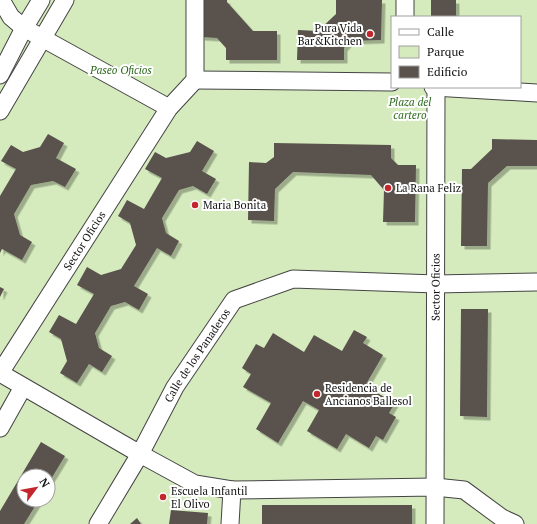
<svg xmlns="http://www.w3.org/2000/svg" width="537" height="524" viewBox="0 0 537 524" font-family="'PT Serif',serif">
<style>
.green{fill:#d5ebbd;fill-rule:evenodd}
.building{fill:#5a524d;filter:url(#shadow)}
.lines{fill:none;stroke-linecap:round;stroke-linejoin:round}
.minor-casing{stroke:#444;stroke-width:19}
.minor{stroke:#fff;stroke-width:17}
.poi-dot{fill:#c4262e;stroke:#fff;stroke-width:1.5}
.labels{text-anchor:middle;stroke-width:4;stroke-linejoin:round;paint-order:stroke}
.poi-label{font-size:11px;fill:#111;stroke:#fff;text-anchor:start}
.park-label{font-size:11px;font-style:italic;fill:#2f6b1f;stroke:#fff}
.street-label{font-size:11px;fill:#111;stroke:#fff}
</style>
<defs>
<filter id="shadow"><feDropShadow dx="3.5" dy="3.5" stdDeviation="0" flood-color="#0004"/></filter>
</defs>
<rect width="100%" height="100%" fill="#fffdf5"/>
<path class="green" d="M0,0H537V524H0ZM392,17H520V87H392ZM24,476H48V500H24Z"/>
<path class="building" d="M202,0H227V2L253,31H277V60H226V48L217,38L201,37Z
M336,0H382L381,40L350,41L344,48V60H297L298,30L318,31L336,14Z
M431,0H456V15L458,17H431Z
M48,134L64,143L56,158L76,169L65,187L53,181L31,185L14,214L20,235L32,242L22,260L2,249L0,253V196L16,169L1,161L11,145L23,152L40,147Z
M492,139L537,140V166H507L488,183L487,246H461L462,169H471L492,149Z
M197,141L214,151L202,171L216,179L207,194L193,186L179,190L162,218L166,233L179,241L171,256L157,248L134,286L148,294L139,310L125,302L111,306L95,333L99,348L112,356L102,372L89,364L77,383L60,373L67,361L61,339L49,332L59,315L76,324L94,294L77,285L87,267L101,275L121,269L136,245L130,223L118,216L127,200L144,209L162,178L145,169L155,152L166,158L190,152Z
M274,143L391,145V158L398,165H416L415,222H383L384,190L371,175L293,172L275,189L274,221L248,220L249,162L266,163L274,157Z
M0,287L4,289L0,297Z
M461,309H488L487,417L460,416Z
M354,330L367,337L363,343L383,355L365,386L395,403L389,413L396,417L383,440L376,436L369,448L346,434L337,449L307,431L319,410L303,401L278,443L256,429L271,403L243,387L251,374L242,368L256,344L264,348L273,333L304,352L314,335L342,351Z
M41,442L65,456L48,484V476H24V500H39L24,524H0V511Z
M262,505H412V524H262Z
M171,510L208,513L207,524H169Z
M137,518L141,524H130Z"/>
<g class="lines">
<g class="minor-casing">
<g id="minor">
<path d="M1,0L11,17L24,28L169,108"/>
<path d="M405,17V0"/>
<path d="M0,75L24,28L41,0"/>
<path d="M195,80L392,82"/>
<path d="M433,87L537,93"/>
<path d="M0,111L65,0"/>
<path id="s1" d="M0,373L140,454L175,387L234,300L293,279L436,284L537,282"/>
<path id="s2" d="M0,373L169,108L195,80V0"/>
<path d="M0,428L23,387"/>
<path d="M98,524L140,454L195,484L232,490"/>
<path d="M230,524L232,490L435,487L464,490L502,518L515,524"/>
<path id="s3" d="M435,524L436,88"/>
</g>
</g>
<use href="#minor" class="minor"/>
</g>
<g class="poi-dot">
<circle cx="370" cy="34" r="4"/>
<circle cx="388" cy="188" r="4"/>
<circle cx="195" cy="205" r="4"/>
<circle cx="317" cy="394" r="4"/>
<circle cx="163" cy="497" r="4"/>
</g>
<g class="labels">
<g class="poi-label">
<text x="362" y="32" text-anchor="end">Pura Vida<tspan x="362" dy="13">Bar&amp;Kitchen</tspan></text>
<text x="396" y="192">La Rana Feliz</text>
<text x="203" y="209">Maria Bonita</text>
<text x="325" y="392">Residencia de<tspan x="325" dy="13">Ancianos Ballesol</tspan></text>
<text x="171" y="495">Escuela Infantil<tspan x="171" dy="13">El Olivo</tspan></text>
</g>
<g class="park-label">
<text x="121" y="74">Paseo Oficios</text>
<text x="410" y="106">Plaza del<tspan x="410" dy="13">cartero</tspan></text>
</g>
<g class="street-label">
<text dy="4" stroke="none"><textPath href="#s2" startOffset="157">Sector Oficios</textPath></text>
<text dy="4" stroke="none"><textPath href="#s3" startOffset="237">Sector Oficios</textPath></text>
<text dy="4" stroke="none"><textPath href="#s1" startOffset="276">Calle de los Panaderos</textPath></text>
</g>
</g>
<rect x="391" y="16" width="130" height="72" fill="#ffffff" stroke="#a0a0a0"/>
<rect x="399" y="29" width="20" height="6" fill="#ffffff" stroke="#a0a0a0"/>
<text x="427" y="36" font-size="12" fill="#111111">Calle</text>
<rect x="399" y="46" width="20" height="12" fill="#d5ebbd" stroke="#a0a0a0"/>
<text x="427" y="56" font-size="12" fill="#111111">Parque</text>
<rect x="399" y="66" width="20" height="12" fill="#5a524d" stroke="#a0a0a0"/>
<text x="427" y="76" font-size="12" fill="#111111">Edificio</text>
<g transform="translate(36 488) rotate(58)"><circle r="19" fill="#ffffff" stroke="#a0a0a0"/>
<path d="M0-3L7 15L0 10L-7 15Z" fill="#c4262e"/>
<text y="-6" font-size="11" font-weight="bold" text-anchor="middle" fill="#111111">N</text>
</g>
</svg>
